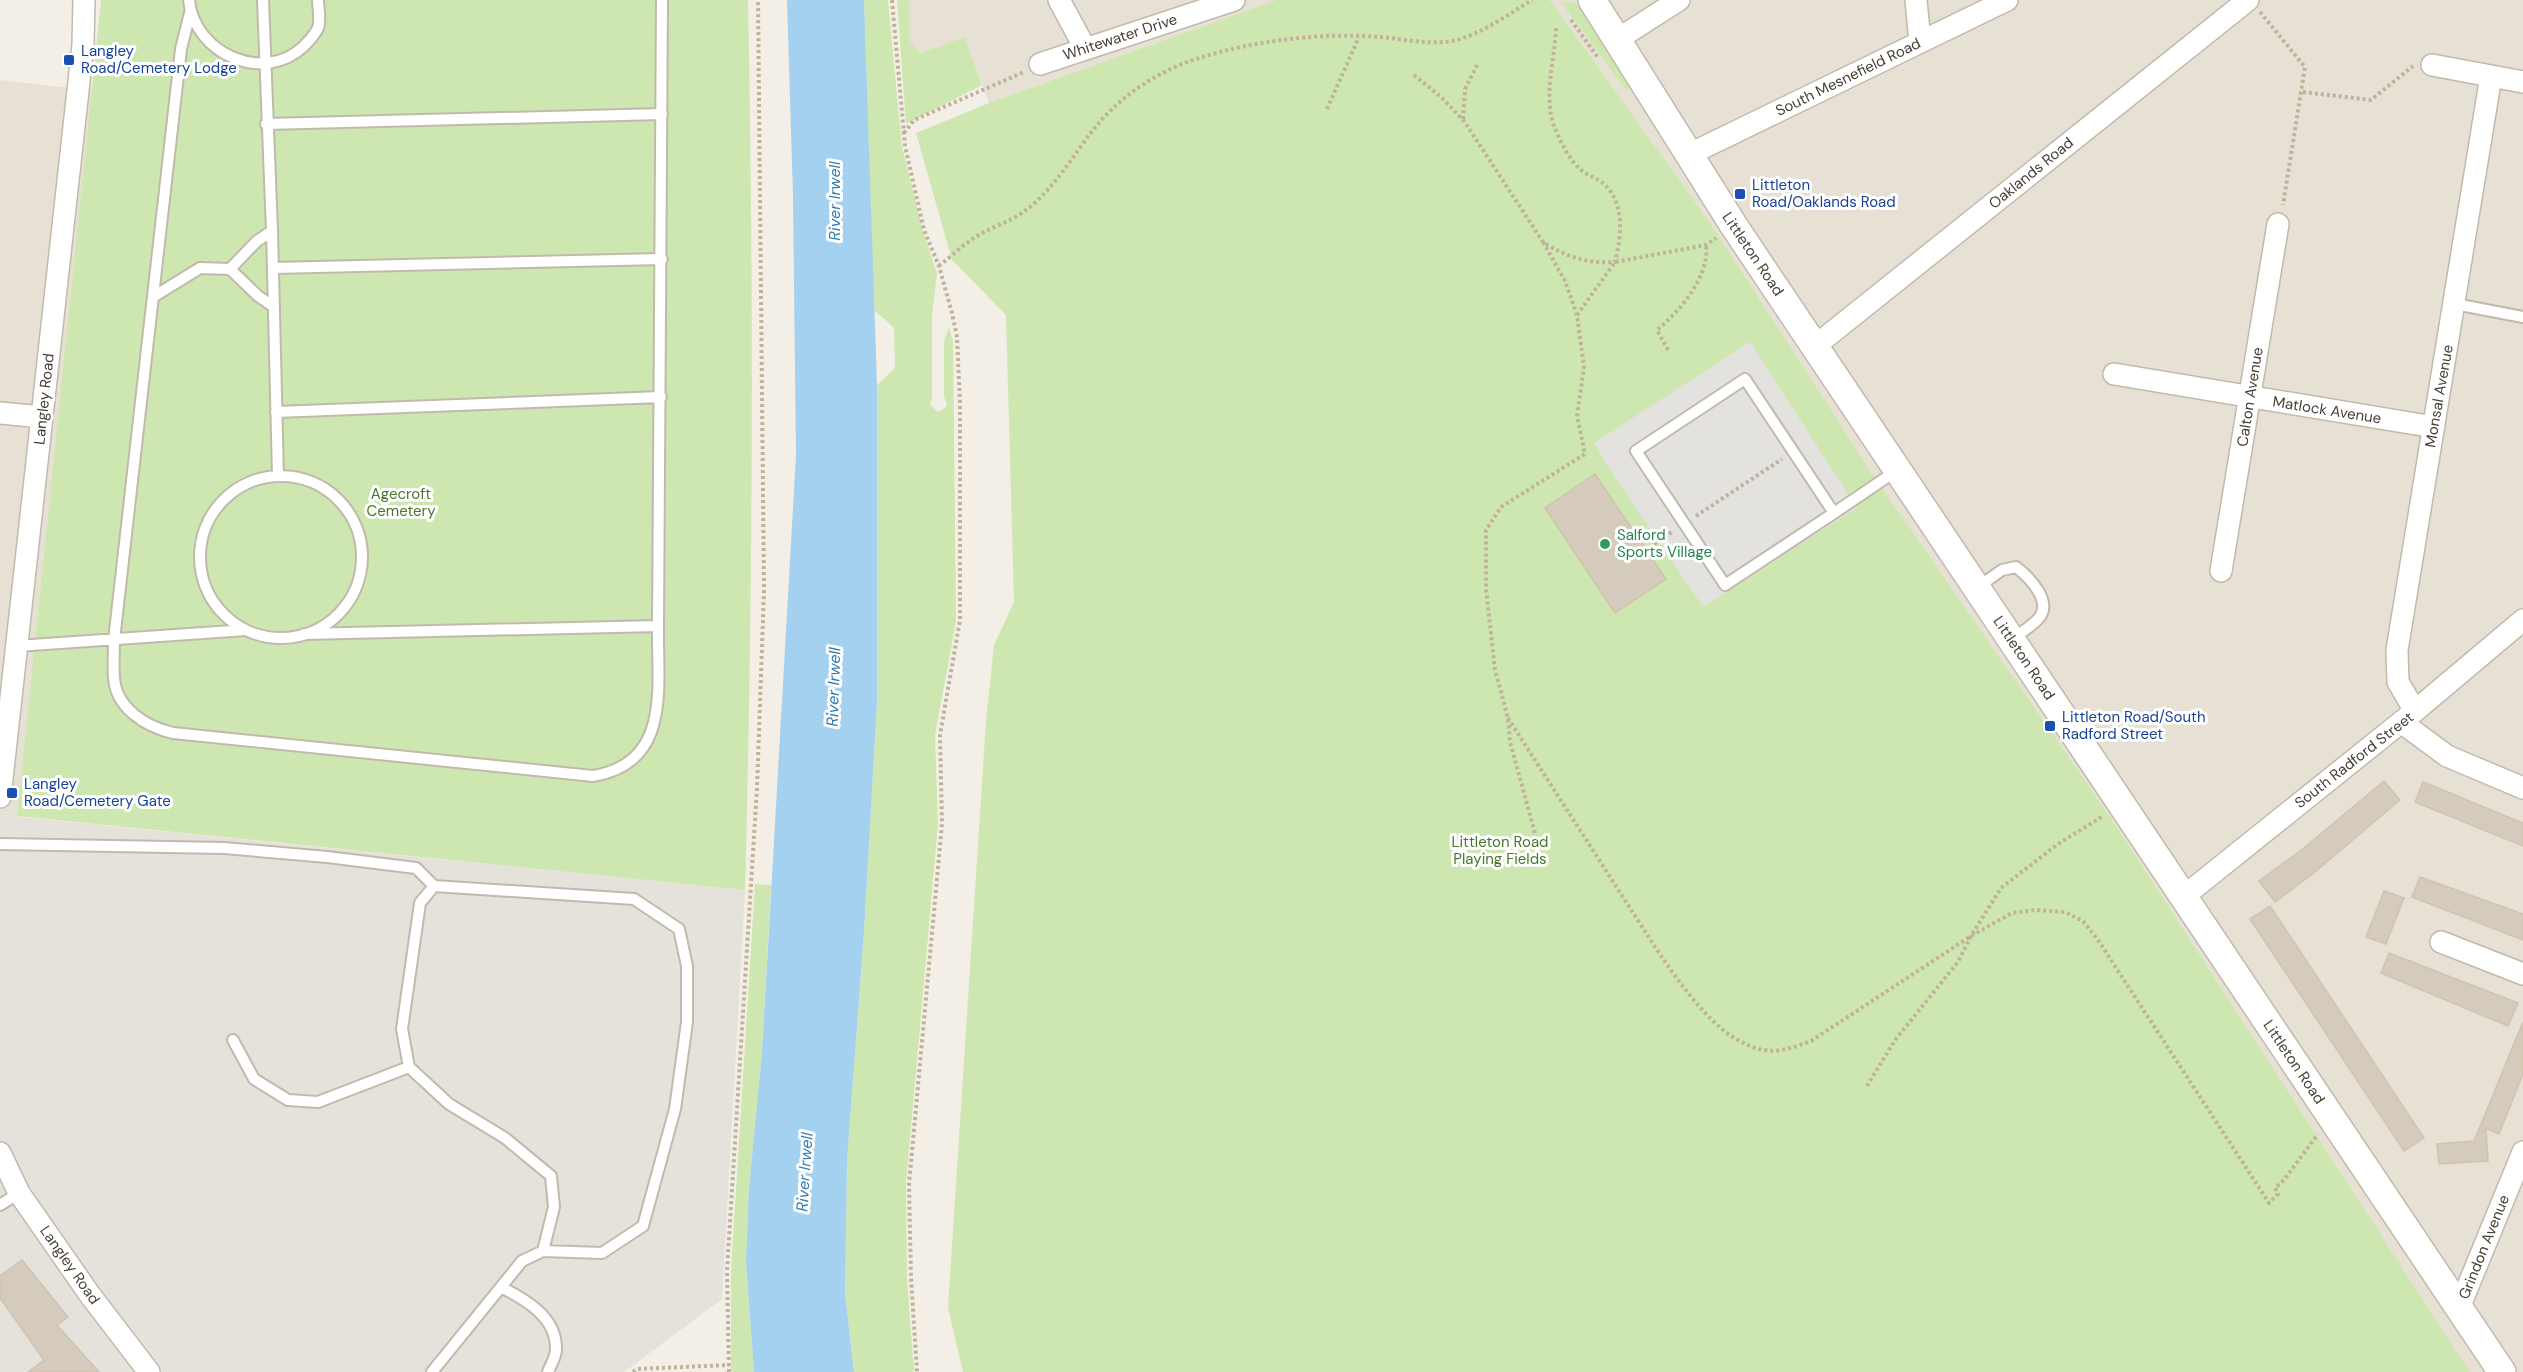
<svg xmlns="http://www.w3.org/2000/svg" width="2523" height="1372" viewBox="0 0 2523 1372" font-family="'DM Sans',sans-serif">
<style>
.residential{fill:#e7e1d5}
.industrial{fill:#e5e1db}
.green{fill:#cee7b0}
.parking{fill:#e4e2de}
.water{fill:#a3d1ef}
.building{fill:#d4cbbc;stroke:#cfc3af;stroke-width:1.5}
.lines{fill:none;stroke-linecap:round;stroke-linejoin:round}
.service-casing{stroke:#c1baac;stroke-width:14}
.minor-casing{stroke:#c1baac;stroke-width:24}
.tertiary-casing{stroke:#c1baac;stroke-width:30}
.path{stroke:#c0b29b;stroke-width:4;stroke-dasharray:3 3;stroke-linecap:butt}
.service{stroke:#fff;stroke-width:10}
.minor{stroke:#fff;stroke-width:21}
.tertiary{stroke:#fff;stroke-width:27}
.transit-dot{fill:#1a4fb4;stroke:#fff;stroke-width:2}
.leisure-dot{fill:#2e9e5b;stroke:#fff;stroke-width:2}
.labels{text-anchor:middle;stroke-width:6;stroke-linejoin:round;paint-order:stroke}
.street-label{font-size:15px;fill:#463f36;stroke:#fff}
.transit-label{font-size:15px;fill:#164399;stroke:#fff;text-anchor:start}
.park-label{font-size:15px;fill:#47772a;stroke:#fff}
.leisure-label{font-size:15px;fill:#27864d;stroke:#fff;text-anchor:start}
.water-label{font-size:16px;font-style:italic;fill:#307bb0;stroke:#fff}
</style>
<rect width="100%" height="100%" fill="#f3efe6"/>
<path class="residential" d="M909,0H1276L989,103L965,37L920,53L910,42Z
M1550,0H2523V1372H2470L2115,824L1870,472L1711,224Z
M0,80L61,87H93L17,816L0,815Z"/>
<path class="industrial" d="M0,815L745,890L722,1299L624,1372H0Z"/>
<path class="green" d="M101,0H748C754,297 753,593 745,890L17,816Z
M864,0H888L902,147L923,231L937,273L932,315V398L930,405L938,412L945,408L947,404L944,397V341L949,327L953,341L956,622L935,735L938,824L906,1184L907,1278L914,1372H854L845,1293L847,1162L864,931L877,703V385L895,368L894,328L874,310Z
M897,0H909L910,41L920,53L965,37L982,85L906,124Z
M1276,0H1550L1711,224L1871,472L2115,824L2470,1372H963L948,1308L986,721L994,645L1014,602L1006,315L952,260L916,133L989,103Z
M1560,1L1575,3L1584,10L1633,87L1626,90Z
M755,884L771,885L762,1052L749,1188L746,1260L754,1372H731V1270Z"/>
<path class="parking" d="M1750,342L1857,508L1703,607L1605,462L1594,443Z"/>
<path class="water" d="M787,0H864L877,385V703L864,931L847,1162L845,1293L854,1372H754L746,1260L749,1188L762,1052L796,455L793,196Z"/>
<path class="building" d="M1595,474L1666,579L1615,613L1545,508Z
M2384,781L2400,800L2315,872L2275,902L2259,881L2299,852Z
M2423,782L2523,823V846L2415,802Z
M2420,877L2523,914V940L2412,897Z
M2384,891L2404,898L2386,944L2366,937Z
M2270,906L2424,1138L2404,1151L2250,919Z
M2389,953L2518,1003L2508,1026L2381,973Z
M2523,1022V1074L2499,1134L2486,1128L2488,1161L2439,1164L2437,1144L2474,1141Z
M22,1260L68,1317L57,1325L99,1372H28L44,1360L0,1298V1276Z"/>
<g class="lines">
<g class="service-casing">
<path id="service" d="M189,0C194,53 263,85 304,46C309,41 315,34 318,28C321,20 318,8 318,0
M263,0L272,231L278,476
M190,13L181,49L114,640C114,652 113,666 114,678C116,708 146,727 173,733L593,776C672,763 657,687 658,626
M266,124L662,114
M273,268L662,259
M230,269L258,296L274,307
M153,297L200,268L230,269L257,241L272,231
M2455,304L2523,317
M1745,379L1834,513L1725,585L1636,451Z
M276,412L661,397
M200 557a81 81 0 1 1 162 0a81 81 0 1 1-162 0Z
M1834,513L1896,471
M1978,587L2002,570L2016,567C2029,577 2054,602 2038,619C2031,627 2020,633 2012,639
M304,634L658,626L662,0
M17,646L246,630
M0,844L224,848L327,857L416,868L434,886
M233,1040L254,1079L288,1100L318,1102L409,1067
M0,1205L19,1193
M501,1287C526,1300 557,1317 556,1350C556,1357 550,1366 548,1372
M432,1372L522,1261L543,1251L602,1253L643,1226L675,1109L687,1022V966L679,929L634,899L434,886L420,903L402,1029L409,1067L449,1104L505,1138L551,1176L554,1207L543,1251"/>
</g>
<g class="minor-casing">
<path id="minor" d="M1059,0L1085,48
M1916,0L1920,42
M1618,39L1679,0
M1040,64L1234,0
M2432,65L2523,82
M1688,155L2007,0
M1815,346L2248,0
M2114,374L2434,427
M0,413L42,417
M2221,571L2278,224
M2415,711L2398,682L2397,650L2491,76
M2401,722L2447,756L2523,788
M0,797L83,45L84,0
M2183,897L2415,711L2523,620
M2441,942L2523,974
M0,1153L19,1193L90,1295L149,1372
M2459,1308L2523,1152"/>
</g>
<g class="tertiary-casing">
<path id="tertiary" d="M1592,0L1734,226L2502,1372"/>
</g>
<path class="path" d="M892,0L905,146L924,230L939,266L952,313L957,337L960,403V620L940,735L942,824L909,1184L911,1278L917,1372
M2260,12L2305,67L2283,205
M1571,20L1599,59
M1414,75L1441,97L1464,121L1543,242C1566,257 1588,264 1615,262C1621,238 1625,207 1607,187C1600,179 1588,176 1580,169C1569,159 1560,141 1554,126C1543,92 1555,61 1556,27
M2303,92L2371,100L2413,66
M1327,109L1359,37
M1463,119L1465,89L1478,63
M904,133L914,120L1024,72
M1543,242L1565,281L1577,315L1584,367L1577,416L1585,454L1501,507L1486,530V589L1495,670L1508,718L1510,742L1544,866
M939,266C950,257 962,246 974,238C990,227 1011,222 1026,210C1053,190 1073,156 1093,130C1119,97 1156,72 1196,59C1252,41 1321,32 1380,37C1404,39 1427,45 1452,41C1481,35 1507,15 1532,0
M1577,315L1615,262L1706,245L1716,238
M1668,350L1657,330C1680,311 1710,276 1706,245
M1696,516L1782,459
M1654,544L1672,532
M1508,718C1545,776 1582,833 1619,891C1647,933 1694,1016 1738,1040C1766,1056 1782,1052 1811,1041L1971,936L2012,913L2036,910L2065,912L2083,921L2098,940L2269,1203L2278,1194L2275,1188L2284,1180L2318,1134
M1867,1086L1895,1040L1958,962L1971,936L2001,888L2058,844L2103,816
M633,1372L637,1369L729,1365
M729,1372L727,1270L757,788L764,591L758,0"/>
<use href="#service" class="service"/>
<use href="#minor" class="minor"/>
<use href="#tertiary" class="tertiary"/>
</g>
<g class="transit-dot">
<rect x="63" y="54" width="12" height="12" rx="3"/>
<rect x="1734" y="188" width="12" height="12" rx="3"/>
<rect x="2044" y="720" width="12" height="12" rx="3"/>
<rect x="6" y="787" width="12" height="12" rx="3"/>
</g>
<circle class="leisure-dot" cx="1605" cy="544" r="6"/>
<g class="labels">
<g class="street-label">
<text transform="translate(1120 37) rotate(-18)" y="5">Whitewater Drive</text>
<text transform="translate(1848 77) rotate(-26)" y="5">South Mesnefield Road</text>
<text transform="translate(2031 173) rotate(-39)" y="5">Oaklands Road</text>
<text transform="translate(1753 254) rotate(56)" y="5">Littleton Road</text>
<text transform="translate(2439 396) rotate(-80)" y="5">Monsal Avenue</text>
<text transform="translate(2250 397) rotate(-81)" y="5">Calton Avenue</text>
<text transform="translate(44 399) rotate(-84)" y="5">Langley Road</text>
<text transform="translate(2327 410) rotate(9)" y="5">Matlock Avenue</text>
<text transform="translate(2024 658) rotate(56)" y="5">Littleton Road</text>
<text transform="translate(2354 760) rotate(-38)" y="5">South Radford Street</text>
<text transform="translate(2294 1062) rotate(56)" y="5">Littleton Road</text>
<text transform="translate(2484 1247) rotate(-68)" y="5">Grindon Avenue</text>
<text transform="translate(70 1265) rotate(55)" y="5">Langley Road</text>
</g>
<g class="transit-label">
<text x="81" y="56">Langley<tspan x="81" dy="17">Road/Cemetery Lodge</tspan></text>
<text x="1752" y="190">Littleton<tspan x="1752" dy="17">Road/Oaklands Road</tspan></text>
<text x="2062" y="722">Littleton Road/South<tspan x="2062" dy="17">Radford Street</tspan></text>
<text x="24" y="789">Langley<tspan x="24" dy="17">Road/Cemetery Gate</tspan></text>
</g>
<g class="park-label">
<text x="401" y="499">Agecroft<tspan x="401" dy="17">Cemetery</tspan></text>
<text x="1500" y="847">Littleton Road<tspan x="1500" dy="17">Playing Fields</tspan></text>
</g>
<g class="leisure-label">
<text x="1617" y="540">Salford<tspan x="1617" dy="17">Sports Village</tspan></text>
</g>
<g class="water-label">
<text transform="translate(834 201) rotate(-90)" y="6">River Irwell</text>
<text transform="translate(833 687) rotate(-88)" y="6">River Irwell</text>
<text transform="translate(804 1172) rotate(-86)" y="6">River Irwell</text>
</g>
</g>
</svg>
